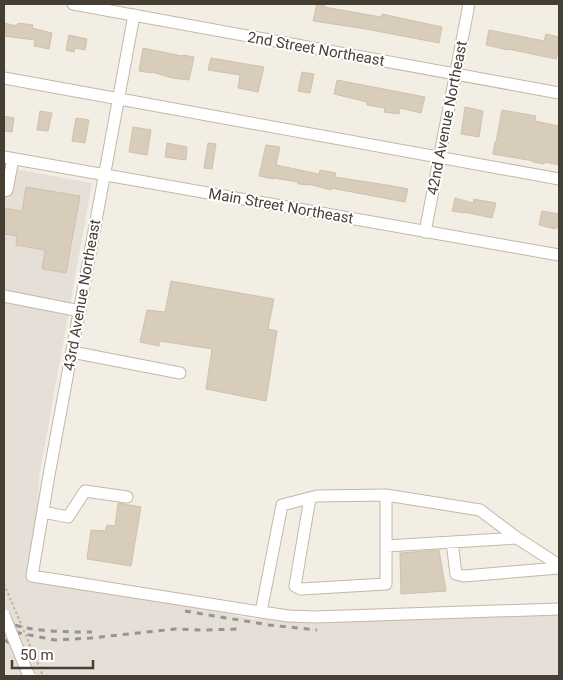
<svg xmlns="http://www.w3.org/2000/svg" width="563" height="680" viewBox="0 0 563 680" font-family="Roboto,sans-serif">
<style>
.industrial{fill:#e5dfd8}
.building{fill:#d8ccbb;stroke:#d1c1ab}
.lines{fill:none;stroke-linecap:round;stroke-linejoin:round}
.minor-casing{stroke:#c2b8a8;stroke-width:13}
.minor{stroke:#fff;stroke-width:11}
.rail{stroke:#949494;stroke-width:3;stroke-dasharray:6 6;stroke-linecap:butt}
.minor-bridge-casing{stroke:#c2b8a8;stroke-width:13;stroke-linecap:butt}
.path-bridge{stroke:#c2b195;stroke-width:2;stroke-dasharray:2.5 2.5;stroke-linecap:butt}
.minor-bridge{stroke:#fff;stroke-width:11}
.labels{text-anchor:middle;stroke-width:4;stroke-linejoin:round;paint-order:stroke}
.street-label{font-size:15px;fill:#453e33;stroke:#fff}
</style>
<rect width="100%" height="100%" fill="#f3eee3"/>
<path class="industrial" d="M4,167L92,183L39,477L36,574L253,619L559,603V676H4Z"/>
<path class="building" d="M317,4H325L324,7L381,17L382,14L442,27L439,43L366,29L313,21Z
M4,23L17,26L18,23L33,25L32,28L52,33L49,49L34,46L35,40L4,36Z
M489,30L544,41L546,34L559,37V47L556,59L508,49V50L486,45Z
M69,35L87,39L85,50L75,48L74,52L66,50Z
M143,48L182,56L183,55L194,57L189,80L172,78L152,72L151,73L139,71Z
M211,58L264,67L258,92L238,88L240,75L208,70Z
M302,72L314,74L310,93L298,91Z
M337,80L425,97L421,113L400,108L399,114L384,112L385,108L367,105V102L334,94Z
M465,107L483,111L479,137L461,134Z
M502,110L536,116L535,121L559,126V165L545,162L544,164L533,162V161L493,154L495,142H496Z
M40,111L52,113L48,131L37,130Z
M4,116L14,118L12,132L4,131Z
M76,118L89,120L85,143L72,141Z
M133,127L151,130L147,155L129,152Z
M167,143L187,147L186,160L165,157Z
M208,143L216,144L212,169L204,168Z
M266,145L280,147L276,165L319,174L320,170L336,173L335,177L393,186L408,189L405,202L331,188V190L312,185L298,184V182L273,178V179L259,176Z
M26,187L80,196L66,273L42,269L45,250L16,245L17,236L4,234V208L22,211Z
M455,198L473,203L474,199L496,203L492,218L464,212V213L452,211Z
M542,211L559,214V228H555V229L539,225Z
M171,281L274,299L268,329L277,331L266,401L206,389L212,349L160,341L159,346L140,342L147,310L165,312Z
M118,503L141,507L131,566L87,559L91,530L105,531L107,525L115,526Z
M439,550L446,591L401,594L400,553Z"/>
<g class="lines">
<g class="minor-casing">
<path id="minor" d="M73,4L559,93
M134,15L49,475L32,576L261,612
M4,78L559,179
M4,157L559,255
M4,191L7,190L13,159
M425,232L469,4
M4,296L80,311
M72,352L180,373
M310,498L295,586L301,589L386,584V495
M43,512L68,517L85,491L127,497
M452,542L456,574L464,576L559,568
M386,546L517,538
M559,565L517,538L480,510L386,495L317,496L282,505L261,612L289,616L315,617L559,609"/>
</g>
<use href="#minor" class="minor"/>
<path class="rail" d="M185,611L269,625L317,630
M4,621C26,632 67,632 92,632
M4,630L55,640L91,638L175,629L203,630L240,629
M4,640L10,643"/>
<g class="minor-bridge-casing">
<path id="minor-bridge" d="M4,615L29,676"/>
</g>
<path class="path-bridge" d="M4,584L43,676"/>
<use href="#minor-bridge" class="minor-bridge"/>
</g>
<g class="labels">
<g class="street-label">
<text transform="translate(316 49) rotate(10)" y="5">2nd Street Northeast</text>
<text transform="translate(447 118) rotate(-79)" y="5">42nd Avenue Northeast</text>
<text transform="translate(281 206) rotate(10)" y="5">Main Street Northeast</text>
<text transform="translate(82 295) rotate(-80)" y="5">43rd Avenue Northeast</text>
</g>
</g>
<rect width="563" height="680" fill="none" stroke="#453e33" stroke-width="10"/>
<path d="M12 660v8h81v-8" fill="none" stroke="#453e33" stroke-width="2.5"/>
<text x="20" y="660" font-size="15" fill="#453e33" stroke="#ffffff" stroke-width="4" paint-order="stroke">50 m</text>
</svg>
